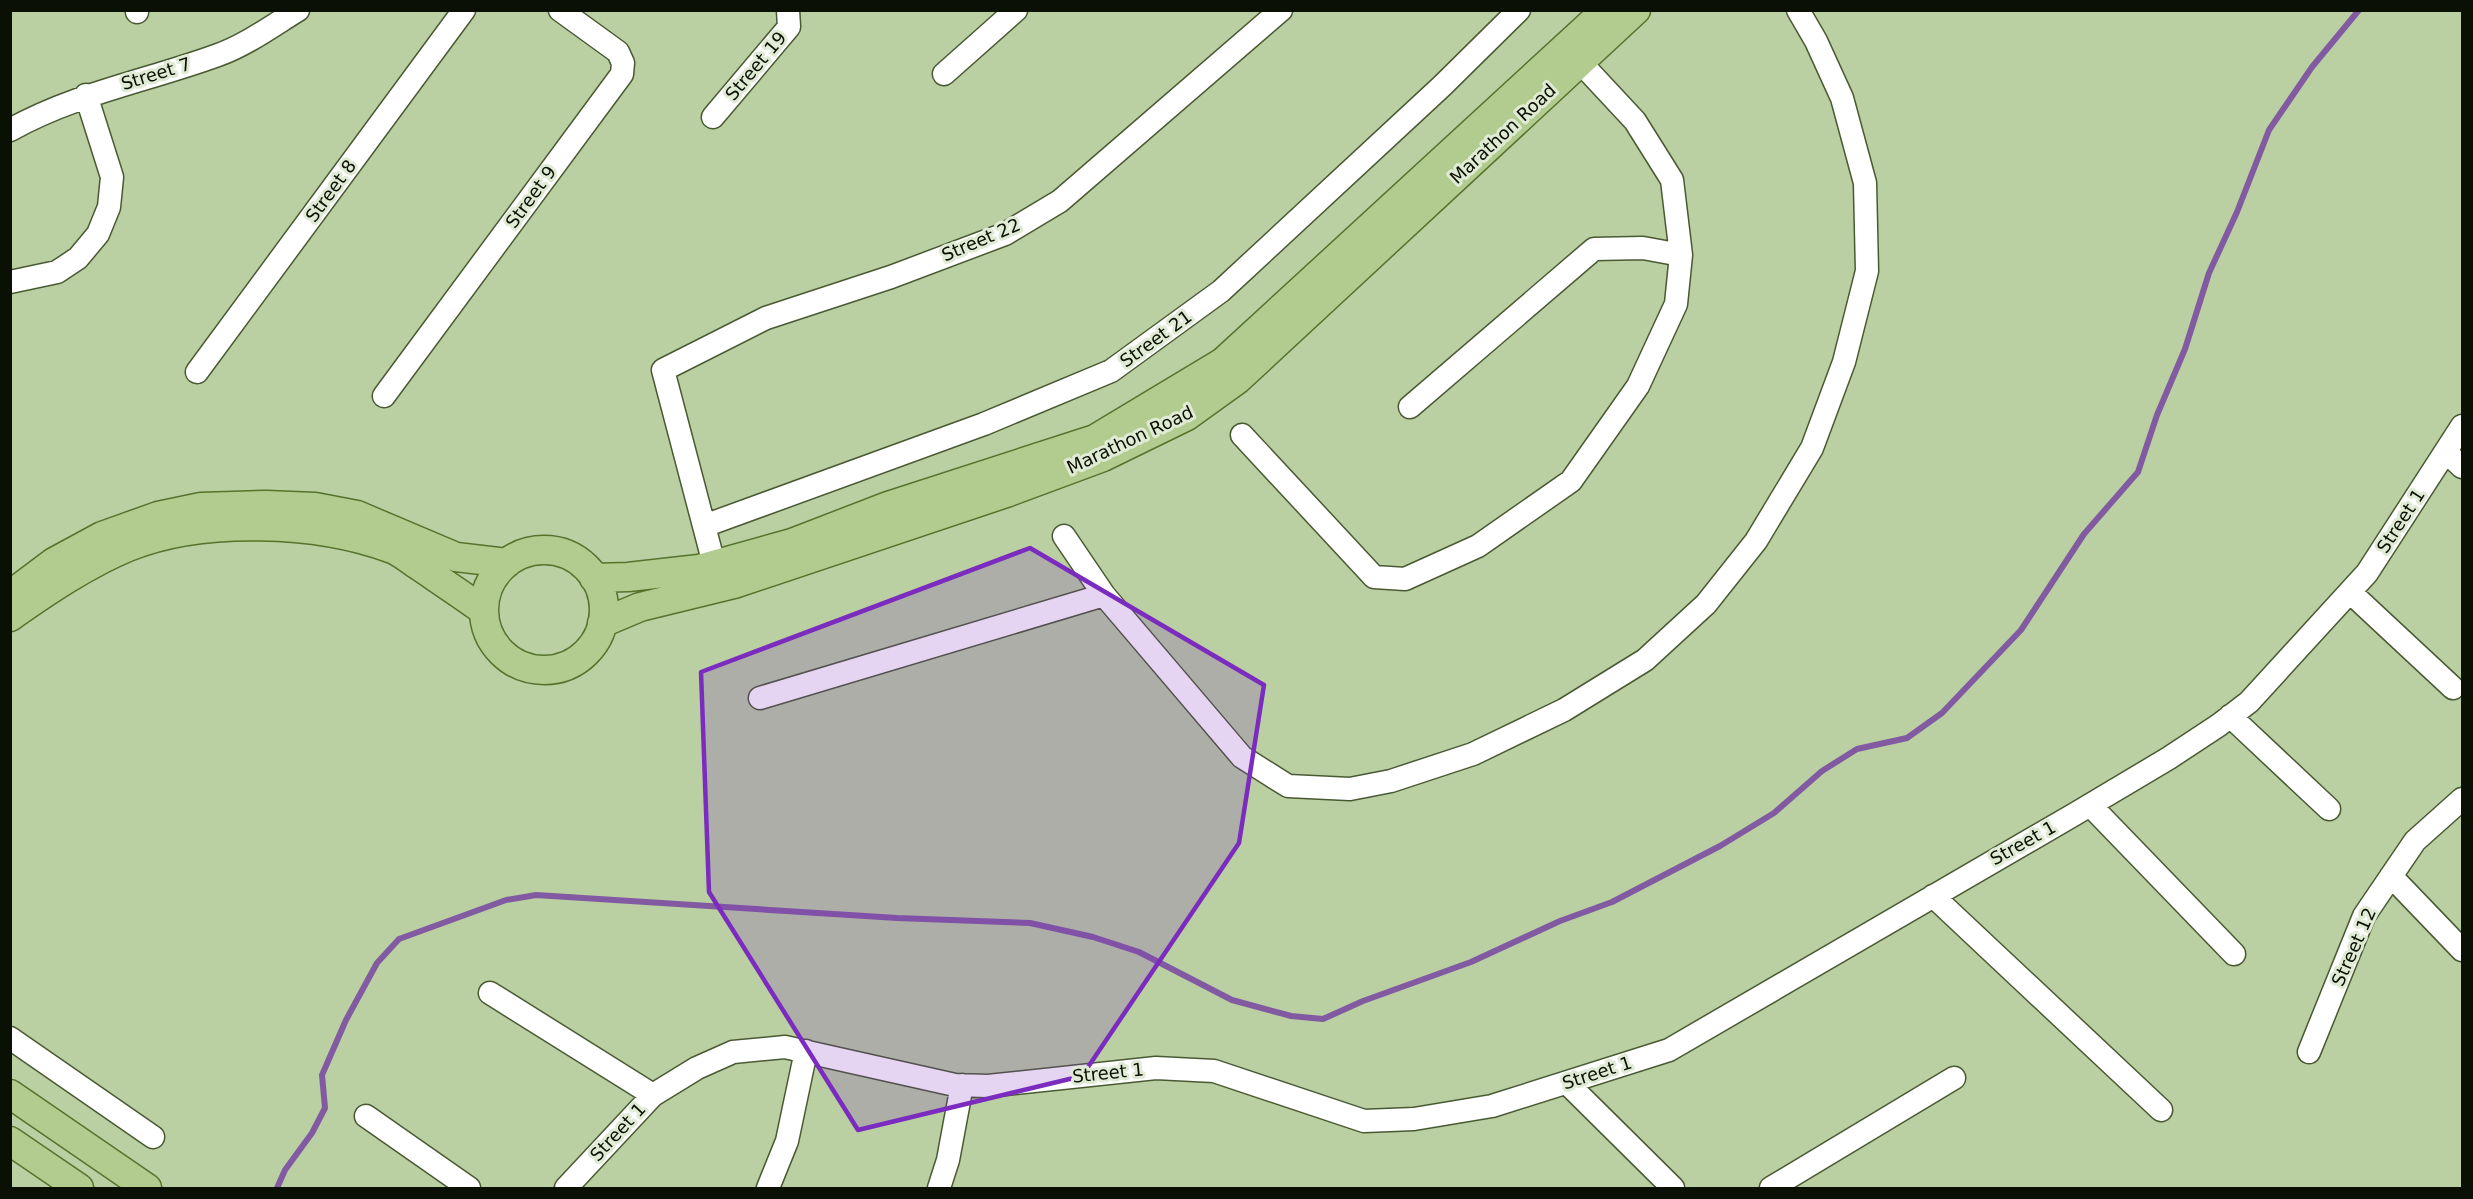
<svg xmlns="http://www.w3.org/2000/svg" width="2473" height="1199" viewBox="0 0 2473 1199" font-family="'DejaVu Sans',sans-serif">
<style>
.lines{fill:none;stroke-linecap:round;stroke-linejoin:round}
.stream{stroke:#825aa2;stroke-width:6}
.minor-casing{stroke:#495a33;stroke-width:25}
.major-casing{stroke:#56732c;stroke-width:31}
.minor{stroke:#fff;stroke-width:22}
.major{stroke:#b2cb8e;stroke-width:28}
.marked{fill:#7b2cbf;fill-opacity:0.2;stroke:#7b2cbf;stroke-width:4.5;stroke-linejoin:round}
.labels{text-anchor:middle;stroke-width:6;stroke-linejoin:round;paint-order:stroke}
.street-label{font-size:18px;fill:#0a1003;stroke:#e0ebd5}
</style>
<rect width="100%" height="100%" fill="#bacfa2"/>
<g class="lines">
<path class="stream" d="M277,1188L285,1170L312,1133L325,1108L322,1075L346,1020L377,963L399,939L506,900L536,895L897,918L1030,923L1093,937L1139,952L1232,1000L1291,1016L1323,1019L1363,1001L1471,962L1560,921L1612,902L1720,846L1774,813L1822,771L1857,749L1907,738L1942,713L2021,630L2084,534L2138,472L2157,415L2185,349L2209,273L2237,212L2269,130L2312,67L2359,10"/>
<g class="minor-casing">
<path id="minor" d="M137,12V10
M944,74L1016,10
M713,117L789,27L788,10
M10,130C77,93 147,81 218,55C246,45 272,26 298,10
M10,282L57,272L78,258L98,234L109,207L112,177L86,95
M197,372L464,10
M384,396L622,74L623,63L618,52L560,10
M1410,407L1594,249L1643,248L1681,255
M1242,435L1374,577L1405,579L1478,546L1571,481L1638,386L1676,304L1681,255L1672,180L1635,121L1581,63
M2446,452L2462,467
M704,526L984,424L1111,371L1221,291L1442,86L1519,10
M1064,536L1104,595L1242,757L1288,786L1350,789L1391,781L1473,754L1564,710L1645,660L1706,604L1756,541L1812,448L1844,362L1867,271L1865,183L1842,98L1816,41L1798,10
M714,564L663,370L766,318L891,277L1005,234L1060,201L1281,10
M2350,592L2453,688
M760,698L1104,595
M2230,716L2329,809
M2090,805L2234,954
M2391,876L2462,950
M1933,896L2161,1110
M490,993L653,1095
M10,1038L153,1137
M2309,1052L2364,916L2415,841L2462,799
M1567,1083L1673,1188
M366,1116L469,1188
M566,1188L653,1095L697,1068L733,1052L785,1047L955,1085L988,1086L1156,1068L1214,1071L1364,1121L1414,1119L1492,1106L1669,1050L2075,814L2169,758L2219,725L2249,702L2367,573L2462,426
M768,1188L787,1141L806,1051
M939,1188L948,1160L962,1085
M1771,1188L1954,1078"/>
</g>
<g class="major-casing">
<path id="major" d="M484 610a60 60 0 1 1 120 0a60 60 0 1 1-120 0Z
M594,578L628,577L699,569L792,543L888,506L1095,439L1223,362L1606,10
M10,595L54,562L102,536L158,516L201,507L266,505L315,507L357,515L456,557L507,563
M10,617C47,591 87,564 128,547C202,517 318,521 392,549C402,553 411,561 419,566C441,581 462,595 483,610
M602,623L640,607L734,584L1006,493L1103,457L1187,416L1237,380L1636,10
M10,1094L147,1188
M10,1141L79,1188"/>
</g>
<use href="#minor" class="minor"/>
<use href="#major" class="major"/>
</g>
<path class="marked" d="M1030,548L1264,685L1239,843L1082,1076L858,1130L709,892L701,672Z"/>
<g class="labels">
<g class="street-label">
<text transform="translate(756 66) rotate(-50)" y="6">Street 19</text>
<text transform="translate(156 74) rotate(-17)" y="6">Street 7</text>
<text transform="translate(1503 134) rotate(-43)" y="6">Marathon Road</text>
<text transform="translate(331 191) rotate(-54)" y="6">Street 8</text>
<text transform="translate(531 197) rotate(-54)" y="6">Street 9</text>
<text transform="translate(981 240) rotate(-23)" y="6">Street 22</text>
<text transform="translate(1156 339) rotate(-36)" y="6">Street 21</text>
<text transform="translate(1130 440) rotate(-25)" y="6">Marathon Road</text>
<text transform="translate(2401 521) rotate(-57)" y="6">Street 1</text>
<text transform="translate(2023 843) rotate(-29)" y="6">Street 1</text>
<text transform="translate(2354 947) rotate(-66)" y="6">Street 12</text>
<text transform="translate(1108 1073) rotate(-6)" y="6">Street 1</text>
<text transform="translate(1597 1073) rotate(-18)" y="6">Street 1</text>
<text transform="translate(618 1132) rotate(-47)" y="6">Street 1</text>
</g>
</g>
<rect width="2473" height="1199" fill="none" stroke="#0a1003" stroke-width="24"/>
</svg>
